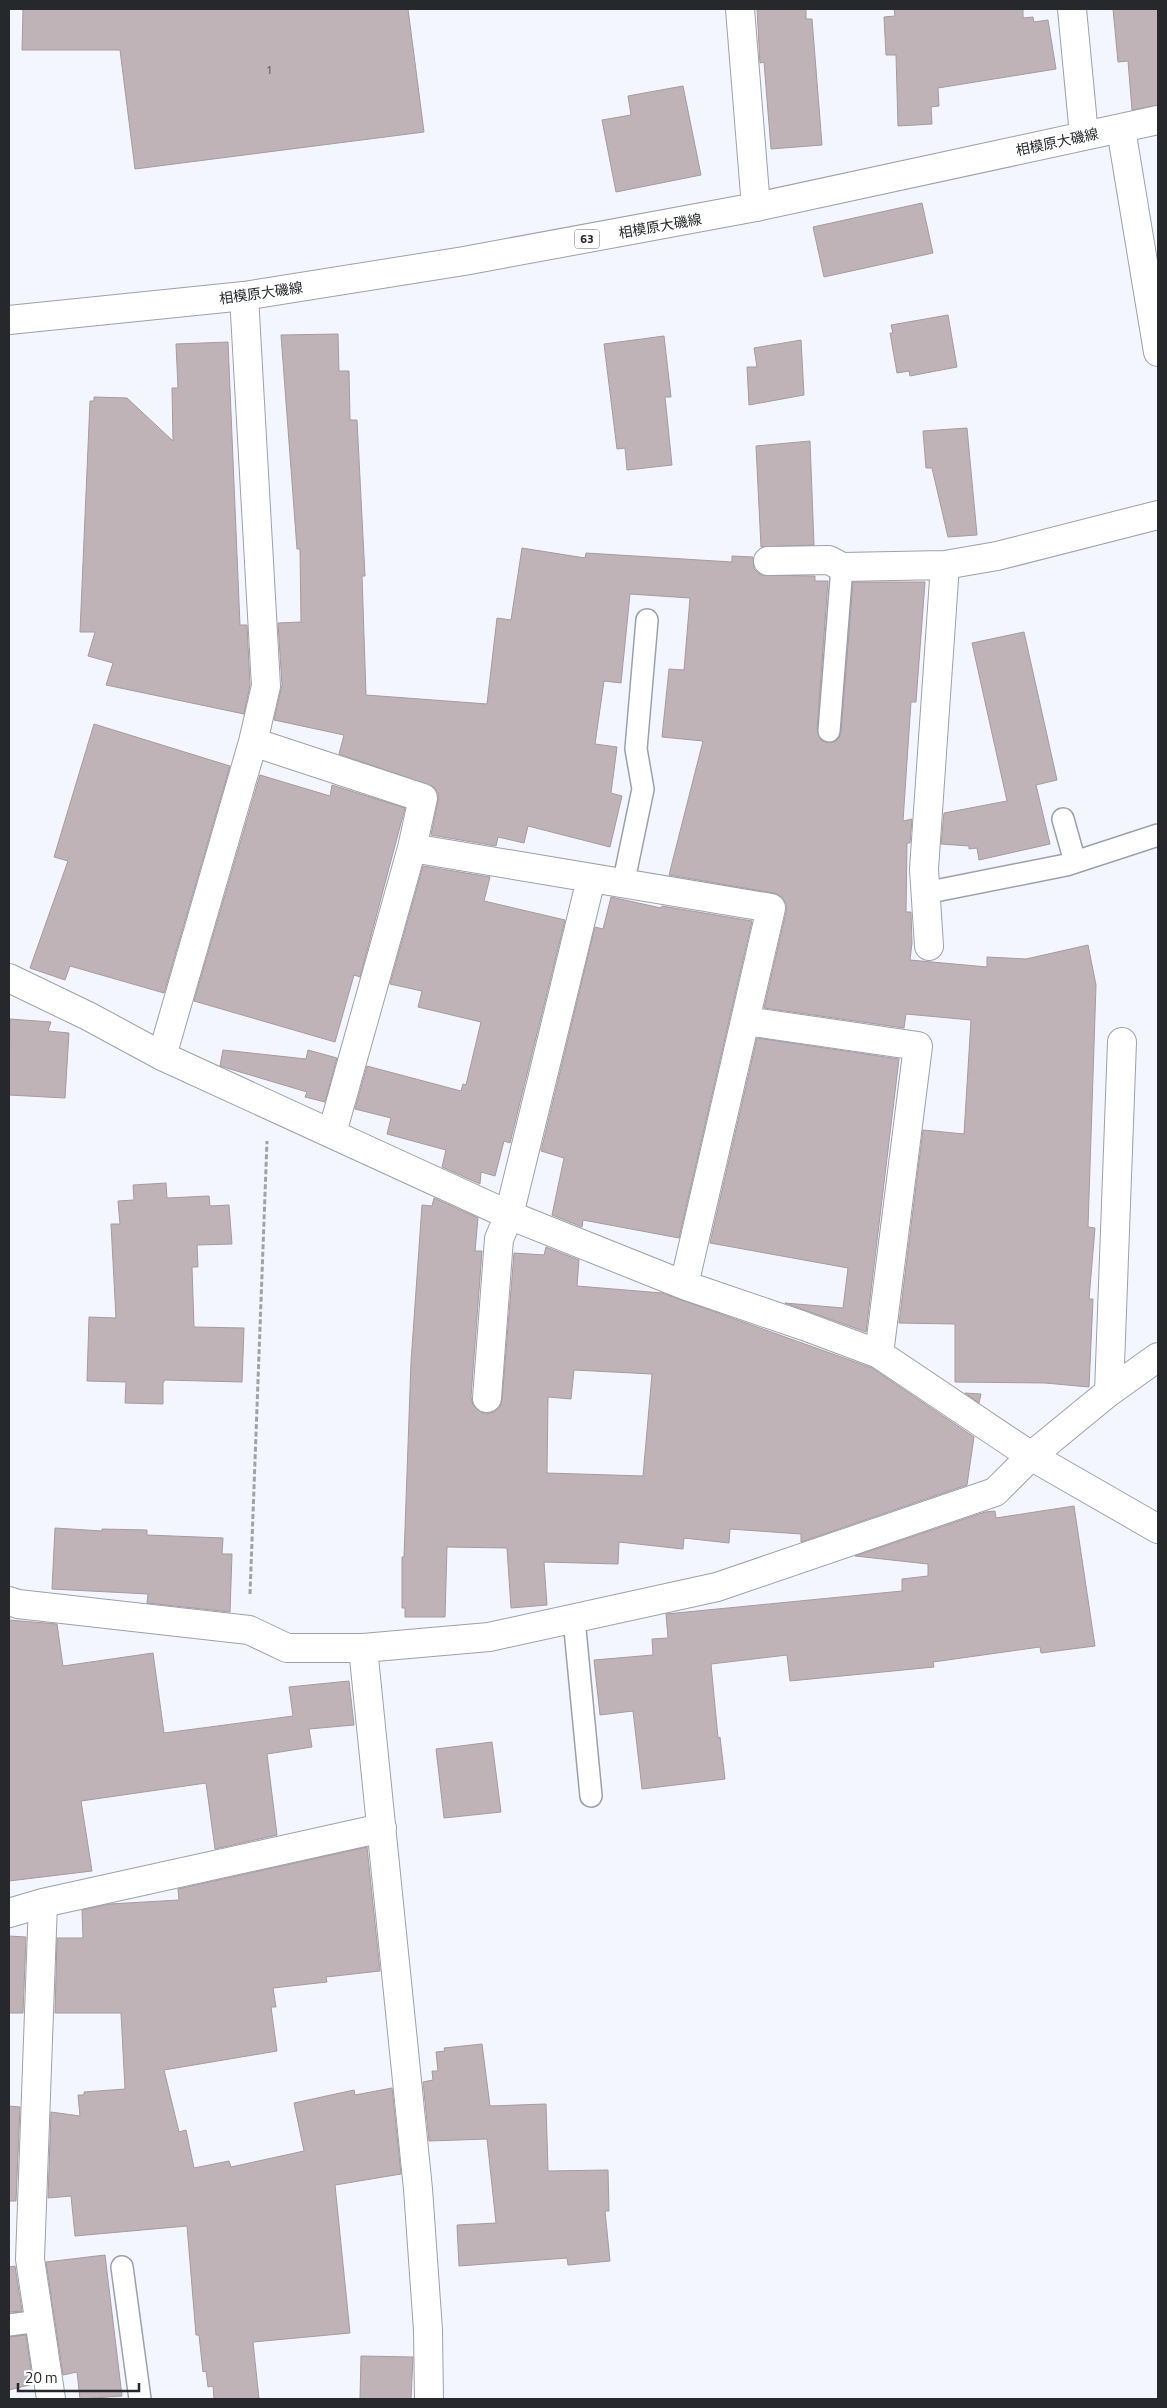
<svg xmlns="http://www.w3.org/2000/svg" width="1167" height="2408" viewBox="0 0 1167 2408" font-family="'Titillium Web','Noto Sans JP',sans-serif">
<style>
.building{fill:#c0b3b8;stroke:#a69a9e;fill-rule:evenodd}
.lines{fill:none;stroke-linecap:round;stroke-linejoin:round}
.service-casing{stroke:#9da0ab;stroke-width:24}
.minor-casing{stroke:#9da0ab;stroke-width:30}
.tertiary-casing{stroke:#9da0ab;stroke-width:30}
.primary-casing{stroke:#9da0ab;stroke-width:30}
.path{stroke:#a0a2a9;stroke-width:3;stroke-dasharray:5 2.5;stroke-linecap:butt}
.service{stroke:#fff;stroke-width:21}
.minor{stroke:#fff;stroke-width:28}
.tertiary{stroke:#fff;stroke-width:28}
.primary{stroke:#fff;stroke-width:28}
.labels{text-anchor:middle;stroke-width:5;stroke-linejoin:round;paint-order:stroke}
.number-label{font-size:11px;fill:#4c4b4f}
.shield{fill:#fff;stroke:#67686b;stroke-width:1}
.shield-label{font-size:12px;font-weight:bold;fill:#26282c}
.street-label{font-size:14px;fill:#26282c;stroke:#fff}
</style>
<rect width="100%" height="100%" fill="#f3f6ff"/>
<path class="building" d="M23,9H408L424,132L135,169L120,50H22Z
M757,9H806V19H812L822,145L771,149L764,62L760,63Z
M894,9H1023V18L1033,17L1034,22L1048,20L1056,69L938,88L939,106L931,107L932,124L898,126L896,55H886L884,17L895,16Z
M1113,9H1158V105L1132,110L1128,61L1118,62Z
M683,86L701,175L616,192L602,120L631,115L628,96Z
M922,203L933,253L824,277L813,227Z
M948,315L957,367L910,376L909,371L897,373L890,333H893L891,325Z
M338,334L339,371H349L350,420H357L365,576H362L366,695L487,704L497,618L511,620L522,548L585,558L586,553L732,562V556L753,557L754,569L761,575L815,576V581H828L817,730L822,741L834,742L839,738L841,732L853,582H925L916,702H911L903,821L912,819L910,843H907L906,912H911L912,943L910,960L987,967V957L1026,959L1088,945L1096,985L1088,1227L1095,1228L1089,1299H1093L1089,1387L1045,1383L955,1382V1324L899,1323L923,1130L964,1134L971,1020L906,1014L904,1028L764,1008L786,912V904L782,897L774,893L669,875L703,741L662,737L669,669L684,670L690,598L630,594L621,683L604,681L595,744L617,747L611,793L622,796L610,847L528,826L524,843L498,837L496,846L431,835L438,801V793L434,787L339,754L344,735L274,720L282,685L278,623L301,622L300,549H297L281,335Z
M664,336L671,397H665L672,465L627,470L625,448L617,449L604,344Z
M801,340L804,395L749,405L747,367H757L754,348Z
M228,342L240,625H247L250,685L244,714L106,685L113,663L88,656L95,632H80L90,401H94V397L127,398L173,441L172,388H178L176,344Z
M967,428L977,535L948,537L932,468H926L923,431Z
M810,441L814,545L761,547L756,446Z
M1024,632L1057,780L1036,785L1050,844L979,860L977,848L969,849V846L941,844L944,813L1007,801L972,643Z
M94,724L230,766L164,993L70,966L65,980L30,968L68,861L54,857Z
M260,775L330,796L332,785L405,808L360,977L354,975L335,1042L194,1001Z
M423,866L490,877L484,901L565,920L510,1143L504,1141L495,1176L481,1172L480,1184L442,1167L446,1150L387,1134L391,1118L355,1109L367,1066L461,1091L463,1084L466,1085L481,1022L418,1007L422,991L390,984Z
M611,897L661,908L662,906L752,921L679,1238L583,1220L582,1227L552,1215L564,1158L541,1151L595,927L603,929Z
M10,1019L51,1022L48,1031L69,1033L65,1098L9,1095Z
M757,1038L899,1059L866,1332L785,1303L843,1308L848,1268L710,1243Z
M223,1050L306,1059L308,1050L337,1058L325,1102L305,1097L307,1092L220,1066Z
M166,1183L167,1198L209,1196L210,1206L229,1205L232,1244L197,1245L198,1267H192L194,1327L244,1328L242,1382L165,1380L163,1383V1404L125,1403L126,1382L87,1381L89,1317L116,1318L111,1224H120L118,1201L134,1200L133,1185Z
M434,1198L478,1218L475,1251H482L471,1397L473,1405L479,1411L486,1414L493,1412L500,1407L502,1400L514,1253L544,1255L546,1247L579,1260L577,1286L662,1293L872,1368L974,1437L967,1485L801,1542V1534L730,1529L729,1543L684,1538L683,1549L619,1542L618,1564L544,1562L547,1605L511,1608L507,1548L447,1547L445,1617H405V1608H402V1557H404L411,1362L422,1205L432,1206ZM574,1370L652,1374L643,1476L547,1473L548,1397L571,1399Z
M965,1393L981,1394L979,1403Z
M1074,1506L1095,1646L1041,1653L1040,1647L933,1662L934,1667L790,1681L787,1655L711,1664L718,1738L720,1737L725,1779L642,1789L633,1711L600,1715L594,1660L653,1655L652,1639L668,1638L666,1614L902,1591V1579L928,1576V1564L855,1556L985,1512L995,1511L996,1518Z
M55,1528L102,1531V1529L147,1530V1535L223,1538L222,1554H232L230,1612L147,1603L148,1594L52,1589Z
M9,1620L57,1624L63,1666L153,1653L164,1733L293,1716L289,1687L349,1681L354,1725L309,1729L312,1747L267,1754L277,1835L215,1849L206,1783L81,1801L92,1871L9,1881Z
M492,1742L501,1812L444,1818L436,1749Z
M367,1847L380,1971L326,1977L327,1982L273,1988L276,2007H271L277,2051L164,2070L179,2132L186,2130L194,2168L229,2161L231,2167L304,2151L294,2103L354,2090L355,2095L392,2088L401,2174L335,2185L350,2333L253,2342L259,2399H214L213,2386L208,2387L206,2371L203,2372L199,2335H196L187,2226L75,2236L71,2196L48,2198L51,2112L80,2116L78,2095H84V2092L125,2089L121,2013H55L57,1938H83L82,1910L110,1904L179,1900L178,1889Z
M9,1936L26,1937L23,2013H9Z
M482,2044L490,2106L546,2104L548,2171L608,2170L609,2211H605L610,2261L568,2265L567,2258L459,2266L457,2225L496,2223L487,2139L429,2141L423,2082L433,2080L432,2071H438L436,2052L445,2051L444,2048Z
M9,2106L20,2107L16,2201H9Z
M105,2255L122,2396L80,2399L77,2372L63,2375L46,2262Z
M15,2266L22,2311L9,2312V2267Z
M26,2335L33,2384L9,2390V2337Z
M361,2356L413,2357L411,2399H360Z"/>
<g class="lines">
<g class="service-casing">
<path id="service" d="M829,731L842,567
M1063,819L1075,862
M623,885L643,789L636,749L647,620
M925,893L1066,865L1158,835
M574,1619L591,1796
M122,2267L140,2399
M9,2325L39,2321"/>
</g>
<g class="minor-casing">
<path id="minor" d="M740,9L756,207
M1072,9L1084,135
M768,561L829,560L842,567L945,565L997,556L1158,515
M253,742L423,798L412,848L332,1133
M412,848L771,908L684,1285
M929,946L924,869L945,565
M9,978L88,1016L162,1056L509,1215L684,1285L804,1326L879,1354L1031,1456L1158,1529
M746,1021L918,1046L879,1354
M162,1056L253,742L266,686L244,296
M1109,1392L1122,1042
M487,1398L499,1239L509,1215L591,879
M9,1601L18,1604L249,1630L287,1648H363L489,1637L717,1587L995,1492L1031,1456L1109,1392L1158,1357
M363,1648L418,2189L428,2330L429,2399
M43,1903L30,2259L51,2399
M9,1913L43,1903L382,1828"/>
</g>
<g class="tertiary-casing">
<path id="tertiary" d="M1121,129L1158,352"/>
</g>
<g class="primary-casing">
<path id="primary" d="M9,320L244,296L464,261L756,207L1158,120"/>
</g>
<path class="path" d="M250,1594L267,1141"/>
<use href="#service" class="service"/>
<use href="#minor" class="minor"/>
<use href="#tertiary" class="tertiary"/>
<use href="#primary" class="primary"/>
</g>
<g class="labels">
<g class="number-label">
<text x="269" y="74">1</text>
</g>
<rect class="shield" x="574.5" y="229.5" width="25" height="19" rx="4"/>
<g class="shield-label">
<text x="587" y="243">63</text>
</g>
<g class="street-label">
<text transform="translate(1057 142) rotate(-12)" y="5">相模原大磯線</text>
<text transform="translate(660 226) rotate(-10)" y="5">相模原大磯線</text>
<text transform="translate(261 293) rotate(-8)" y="5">相模原大磯線</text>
</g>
</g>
<rect width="1167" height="2408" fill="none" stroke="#26282c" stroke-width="20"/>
<path d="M18 2383v8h121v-8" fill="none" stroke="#26282c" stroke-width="2.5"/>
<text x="25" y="2383" font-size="15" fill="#26282c" stroke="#ffffff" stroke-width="4" paint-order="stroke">20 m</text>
</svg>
